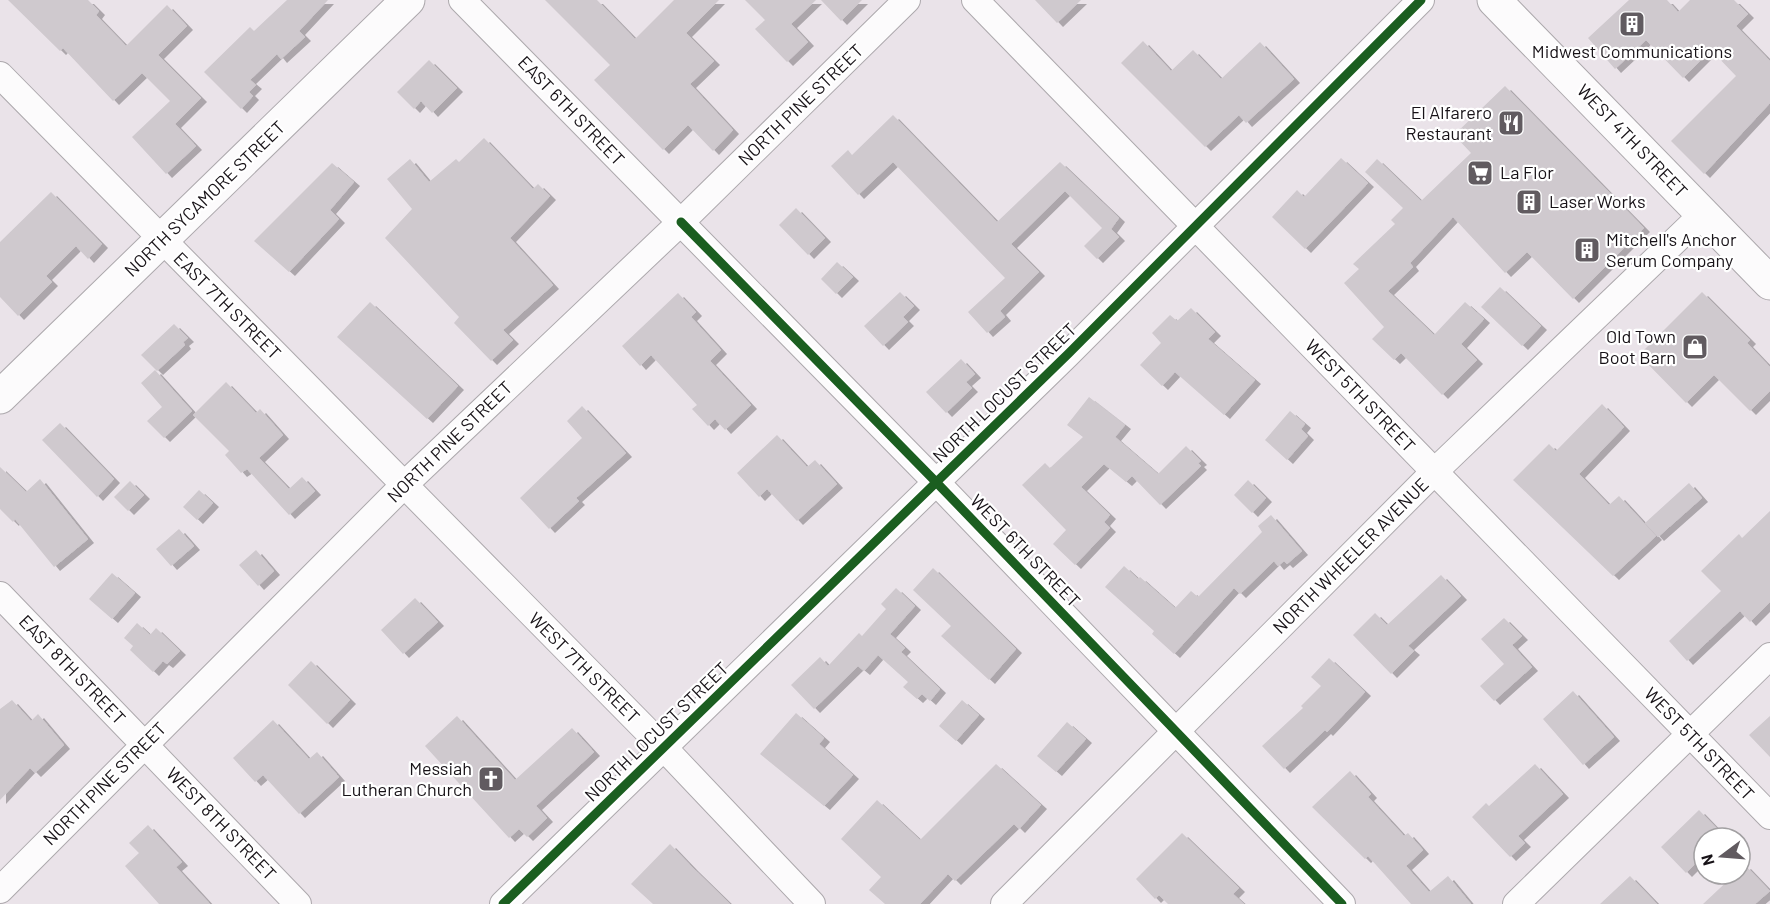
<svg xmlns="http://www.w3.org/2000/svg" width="1770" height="904" viewBox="0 0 1770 904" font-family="Barlow,sans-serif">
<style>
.building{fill:#cfc9ce;filter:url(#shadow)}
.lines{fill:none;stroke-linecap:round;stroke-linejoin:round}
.minor-casing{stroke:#aca8ac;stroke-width:28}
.major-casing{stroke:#aca8ac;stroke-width:35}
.minor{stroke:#fcfbfc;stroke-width:26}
.major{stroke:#fcfbfc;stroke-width:33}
.cycleway-casing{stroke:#fff;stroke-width:13}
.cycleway{stroke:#1b5e20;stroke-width:9}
.labels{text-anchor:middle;stroke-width:4.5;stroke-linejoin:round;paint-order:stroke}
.poi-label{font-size:18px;fill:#171217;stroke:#fff;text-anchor:end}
.street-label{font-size:18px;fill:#171217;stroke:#fff}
</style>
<defs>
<filter id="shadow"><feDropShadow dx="6" dy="4" stdDeviation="0" flood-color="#0004"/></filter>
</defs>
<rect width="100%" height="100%" fill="#eae3e9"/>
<path class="building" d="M8,0H88L99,11L96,15L126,46L167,5L187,26L158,55L201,98L175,124L196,146L166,174L132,137L170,101L142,73L113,101L63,48L60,51Z
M287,0H328L299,31L305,37L281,59L277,54L250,80L256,85L249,92L253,96L241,109L204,72L250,27L254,31Z
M545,0H597L635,39L674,0H719L686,33L714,61L690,84L733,130L713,151L688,125L663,150L594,80L610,65Z
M745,0H816L791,24L808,42L787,62L755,29L765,20Z
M821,0H862L841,21Z
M1035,0H1081L1057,23Z
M1629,0H1667L1678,12L1690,0H1734L1748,14L1736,26L1770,61V103L1704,174L1671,141L1736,76L1711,50L1683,78L1646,40L1615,69L1588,38Z
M1143,41L1171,71L1193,50L1221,79L1260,42L1294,79L1246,123L1239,115L1205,147L1121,63Z
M429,60L457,88L432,113L421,101L414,109L397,92Z
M1505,86L1644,228L1573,299L1527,252L1505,273L1453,217L1410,263L1413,267L1388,291L1434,335L1465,302L1484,319L1461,344L1477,360L1442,395L1401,353L1394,360L1372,339L1384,327L1344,283L1359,269L1353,264L1395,224L1391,220L1403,208L1365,172L1377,159L1421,201L1471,153L1454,135Z
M893,115L997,222L1060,162L1119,218L1111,229L1119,237L1097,259L1084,246L1102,228L1065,191L1011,244L1039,272L1000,311L1005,317L987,333L968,312L1005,278L893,162L858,195L831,166L848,150L852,155Z
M484,138L533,189L538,184L550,196L510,238L553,285L503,330L513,340L491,361L454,323L459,317L385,238L412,209L387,179L410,159L429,182L456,159L459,162Z
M1341,158L1368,183L1305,249L1272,217L1297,190L1304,197Z
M332,163L354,182L330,210L339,219L289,272L254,241Z
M51,192L102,244L88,259L76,246L46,276L52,282L18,316L0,297V242Z
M796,208L825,238L808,255L779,225Z
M837,262L853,277L836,294L821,279Z
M1500,287L1541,326L1522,346L1481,307Z
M900,292L914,306L903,317L908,322L883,346L864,326Z
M1702,292L1750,340L1747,343L1770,367V391L1750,411L1714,375L1686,403L1639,355Z
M678,293L696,312L691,317L721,350L710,361L751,405L725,430L715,419L708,426L692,409L697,405L651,355L640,366L622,346Z
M370,302L458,386L427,419L337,337Z
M1191,308L1215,332L1208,339L1255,380L1224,415L1175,372L1162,386L1140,365L1161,343L1152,333L1170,315L1177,321Z
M174,324L188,338L183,342L185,345L157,371L141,355Z
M961,359L975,374L966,382L972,388L946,413L926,392Z
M155,370L192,411L164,438L147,421L162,407L141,383Z
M226,382L256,413L260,409L283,435L259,458L289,489L302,477L315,491L289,515L247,469L241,473L225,455L229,451L193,415Z
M1089,397L1125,425L1115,437L1158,474L1186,446L1201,461L1198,463L1201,466L1160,505L1132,476L1126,482L1104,464L1081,487L1110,515L1104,522L1110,528L1075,565L1053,544L1066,530L1022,485L1045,463L1050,468L1083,437L1067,425Z
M1602,404L1624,427L1579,474L1609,505L1619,496L1656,536L1613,576L1513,480L1549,444L1556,451Z
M582,406L626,453L576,498L579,501L549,529L520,498L582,438L567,421Z
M1290,411L1305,424L1301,429L1308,436L1287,460L1265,440Z
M60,423L114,479L97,497L42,440Z
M777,435L807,467L815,460L837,484L797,521L767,489L759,497L737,473Z
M0,467L26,492L40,479L88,539L54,567L15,519L13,522L0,509Z
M1248,480L1266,498L1252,513L1234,495Z
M130,481L144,495L128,511L114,497Z
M1689,483L1702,498L1658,537L1645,523Z
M199,490L213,503L197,520L183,507Z
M1770,511V602L1750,622L1740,611L1687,661L1669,641L1721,591L1701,571L1739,534L1742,538Z
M1271,515L1302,551L1287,564L1284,561L1278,566L1274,561L1240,594L1234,588L1174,654L1152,634L1154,631L1105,587L1124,566L1138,579L1140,577L1175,608L1191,591L1198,597L1262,532L1258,526Z
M179,529L194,546L171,566L156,549Z
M256,550L274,571L258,586L239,565Z
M933,568L1016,649L989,680L941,636L951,626L913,590Z
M112,573L135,593L112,619L89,599Z
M1441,575L1461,596L1408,646L1414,651L1391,674L1353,635L1375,613L1387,625Z
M896,588L915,606L890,634L905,648L901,652L940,689L930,701L922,694L917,699L903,687L908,682L878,655L864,671L858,666L814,709L791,685L820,657L828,666L859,633L862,636L886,609L881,604Z
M415,598L438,622L403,654L381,630Z
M1504,618L1522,636L1512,645L1532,667L1494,701L1480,686L1504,664L1481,639Z
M137,623L150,635L156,628L180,651L167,664L163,661L153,672L130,650L133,646L124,638Z
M1329,658L1365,692L1327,732L1325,730L1284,769L1262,746L1303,708L1301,706L1321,686L1311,677Z
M311,661L350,700L327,724L288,685Z
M1573,691L1614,737L1583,765L1543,719Z
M12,700L31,721L38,714L64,745L35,773L30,768L0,800V709Z
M962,700L979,715L956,741L939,726Z
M796,713L824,738L819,744L853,775L824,806L760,754Z
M457,716L515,780L572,728L594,752L536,806L547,818L527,837L519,829L509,838L425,746Z
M1770,716V757L1749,735Z
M273,720L309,759L317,752L339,777L299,814L263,775L255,782L233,758Z
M1067,722L1086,739L1056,772L1037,756Z
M996,764L1041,805L1019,829L1014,824L955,881L948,874L920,904H885L869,890L881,877L841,839L877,800L920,840Z
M1535,764L1563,794L1518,836L1525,843L1510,857L1472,817L1486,803L1489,806Z
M1350,771L1371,794L1368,797L1404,836L1408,833L1423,850L1406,866L1429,892L1448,876L1471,904H1411L1368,856L1365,859L1312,807Z
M1699,810L1726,838H1704V855L1686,873L1661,847Z
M148,825L182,862L176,867L210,904H159L125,866L139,853L129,843Z
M1182,833L1239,888L1233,894L1244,904H1168L1159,895L1155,899L1136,879Z
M670,844L692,867L730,904H653L631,884Z
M1745,865L1770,891L1755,904H1703L1735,874H1740V869Z
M1630,876L1657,904H1600Z"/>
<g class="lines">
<g class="minor-casing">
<path id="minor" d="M462,0L936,482L1342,904
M975,0L1770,816
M0,75L665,749L812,904
M0,595L298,904
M0,890L404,485L681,222L907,0
M503,904L1068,354L1421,0
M1004,904L1434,472L1703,214
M1516,904L1770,656"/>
</g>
<g class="major-casing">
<path id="major" d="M1494,0L1770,283
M0,397L408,0"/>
</g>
<use href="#minor" class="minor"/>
<use href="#major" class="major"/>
<g class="cycleway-casing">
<path id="cycleway" d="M681,222L936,482L1342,904
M503,904L1068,354L1421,0"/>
</g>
<use href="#cycleway" class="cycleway"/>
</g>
<defs>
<g id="building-square" transform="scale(1.35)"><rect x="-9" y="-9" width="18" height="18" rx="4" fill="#615b60" stroke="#fff"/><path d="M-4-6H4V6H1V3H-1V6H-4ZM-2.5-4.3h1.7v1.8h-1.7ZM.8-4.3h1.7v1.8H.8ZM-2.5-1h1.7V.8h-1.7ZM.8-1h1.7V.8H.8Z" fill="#fff"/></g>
<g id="restaurant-square" transform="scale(1.35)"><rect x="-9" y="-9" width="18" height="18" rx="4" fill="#615b60" stroke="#fff"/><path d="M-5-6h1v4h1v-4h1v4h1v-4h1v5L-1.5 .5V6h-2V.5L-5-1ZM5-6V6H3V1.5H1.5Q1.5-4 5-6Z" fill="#fff"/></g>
<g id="supermarket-square" transform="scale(1.35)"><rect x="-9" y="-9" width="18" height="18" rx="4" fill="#615b60" stroke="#fff"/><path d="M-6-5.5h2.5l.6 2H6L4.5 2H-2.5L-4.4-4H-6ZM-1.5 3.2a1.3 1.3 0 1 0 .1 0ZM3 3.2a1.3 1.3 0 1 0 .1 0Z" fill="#fff"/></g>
<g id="shop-square" transform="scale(1.35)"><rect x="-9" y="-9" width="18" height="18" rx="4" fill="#615b60" stroke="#fff"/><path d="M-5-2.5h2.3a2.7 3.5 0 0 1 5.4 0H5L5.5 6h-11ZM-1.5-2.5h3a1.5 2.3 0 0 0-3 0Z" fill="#fff"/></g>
<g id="church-square" transform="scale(1.35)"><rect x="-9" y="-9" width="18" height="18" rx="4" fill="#615b60" stroke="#fff"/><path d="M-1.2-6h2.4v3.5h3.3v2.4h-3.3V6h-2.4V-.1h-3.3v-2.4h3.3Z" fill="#fff"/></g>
</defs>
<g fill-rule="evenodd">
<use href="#building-square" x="1632" y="24"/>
<use href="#restaurant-square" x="1511" y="123"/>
<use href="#supermarket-square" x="1480" y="173"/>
<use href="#building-square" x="1529" y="202"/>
<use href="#building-square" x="1587" y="250"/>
<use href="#shop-square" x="1695" y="347"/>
<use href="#church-square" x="491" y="779"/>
</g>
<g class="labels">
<g class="poi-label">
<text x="1632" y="58" text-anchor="middle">Midwest Communications</text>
<text x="1492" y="119">El Alfarero<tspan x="1492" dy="21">Restaurant</tspan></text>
<text x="1500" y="179" text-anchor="start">La Flor</text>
<text x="1549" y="208" text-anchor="start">Laser Works</text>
<text x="1606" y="246" text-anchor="start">Mitchell's Anchor<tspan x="1606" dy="21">Serum Company</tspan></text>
<text x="1676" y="343">Old Town<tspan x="1676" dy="21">Boot Barn</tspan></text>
<text x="472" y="775">Messiah<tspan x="472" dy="21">Lutheran Church</tspan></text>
</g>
<g class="street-label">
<text transform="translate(801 105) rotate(-44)" y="6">NORTH PINE STREET</text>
<text transform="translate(571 111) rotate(46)" y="6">EAST 6TH STREET</text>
<text transform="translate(1632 141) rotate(46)" y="6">WEST 4TH STREET</text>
<text transform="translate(205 199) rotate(-44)" y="6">NORTH SYCAMORE STREET</text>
<text transform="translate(227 306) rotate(45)" y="6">EAST 7TH STREET</text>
<text transform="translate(1005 393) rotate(-44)" y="6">NORTH LOCUST STREET</text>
<text transform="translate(1360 396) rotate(46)" y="6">WEST 5TH STREET</text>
<text transform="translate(450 442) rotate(-44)" y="6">NORTH PINE STREET</text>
<text transform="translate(1025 551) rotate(46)" y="6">WEST 6TH STREET</text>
<text transform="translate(1351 556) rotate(-45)" y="6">NORTH WHEELER AVENUE</text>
<text transform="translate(584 668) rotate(45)" y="6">WEST 7TH STREET</text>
<text transform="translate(72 670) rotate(46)" y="6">EAST 8TH STREET</text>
<text transform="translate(657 732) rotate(-44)" y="6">NORTH LOCUST STREET</text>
<text transform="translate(1699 744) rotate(46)" y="6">WEST 5TH STREET</text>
<text transform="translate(105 784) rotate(-45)" y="6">NORTH PINE STREET</text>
<text transform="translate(221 824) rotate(46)" y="6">WEST 8TH STREET</text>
</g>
</g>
<g transform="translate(1722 856) rotate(254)"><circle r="28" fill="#ffffff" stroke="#a2a0a2" stroke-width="1.5"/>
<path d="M0-4.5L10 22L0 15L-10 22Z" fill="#615b60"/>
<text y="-9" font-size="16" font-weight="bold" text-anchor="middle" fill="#171217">N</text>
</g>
</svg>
